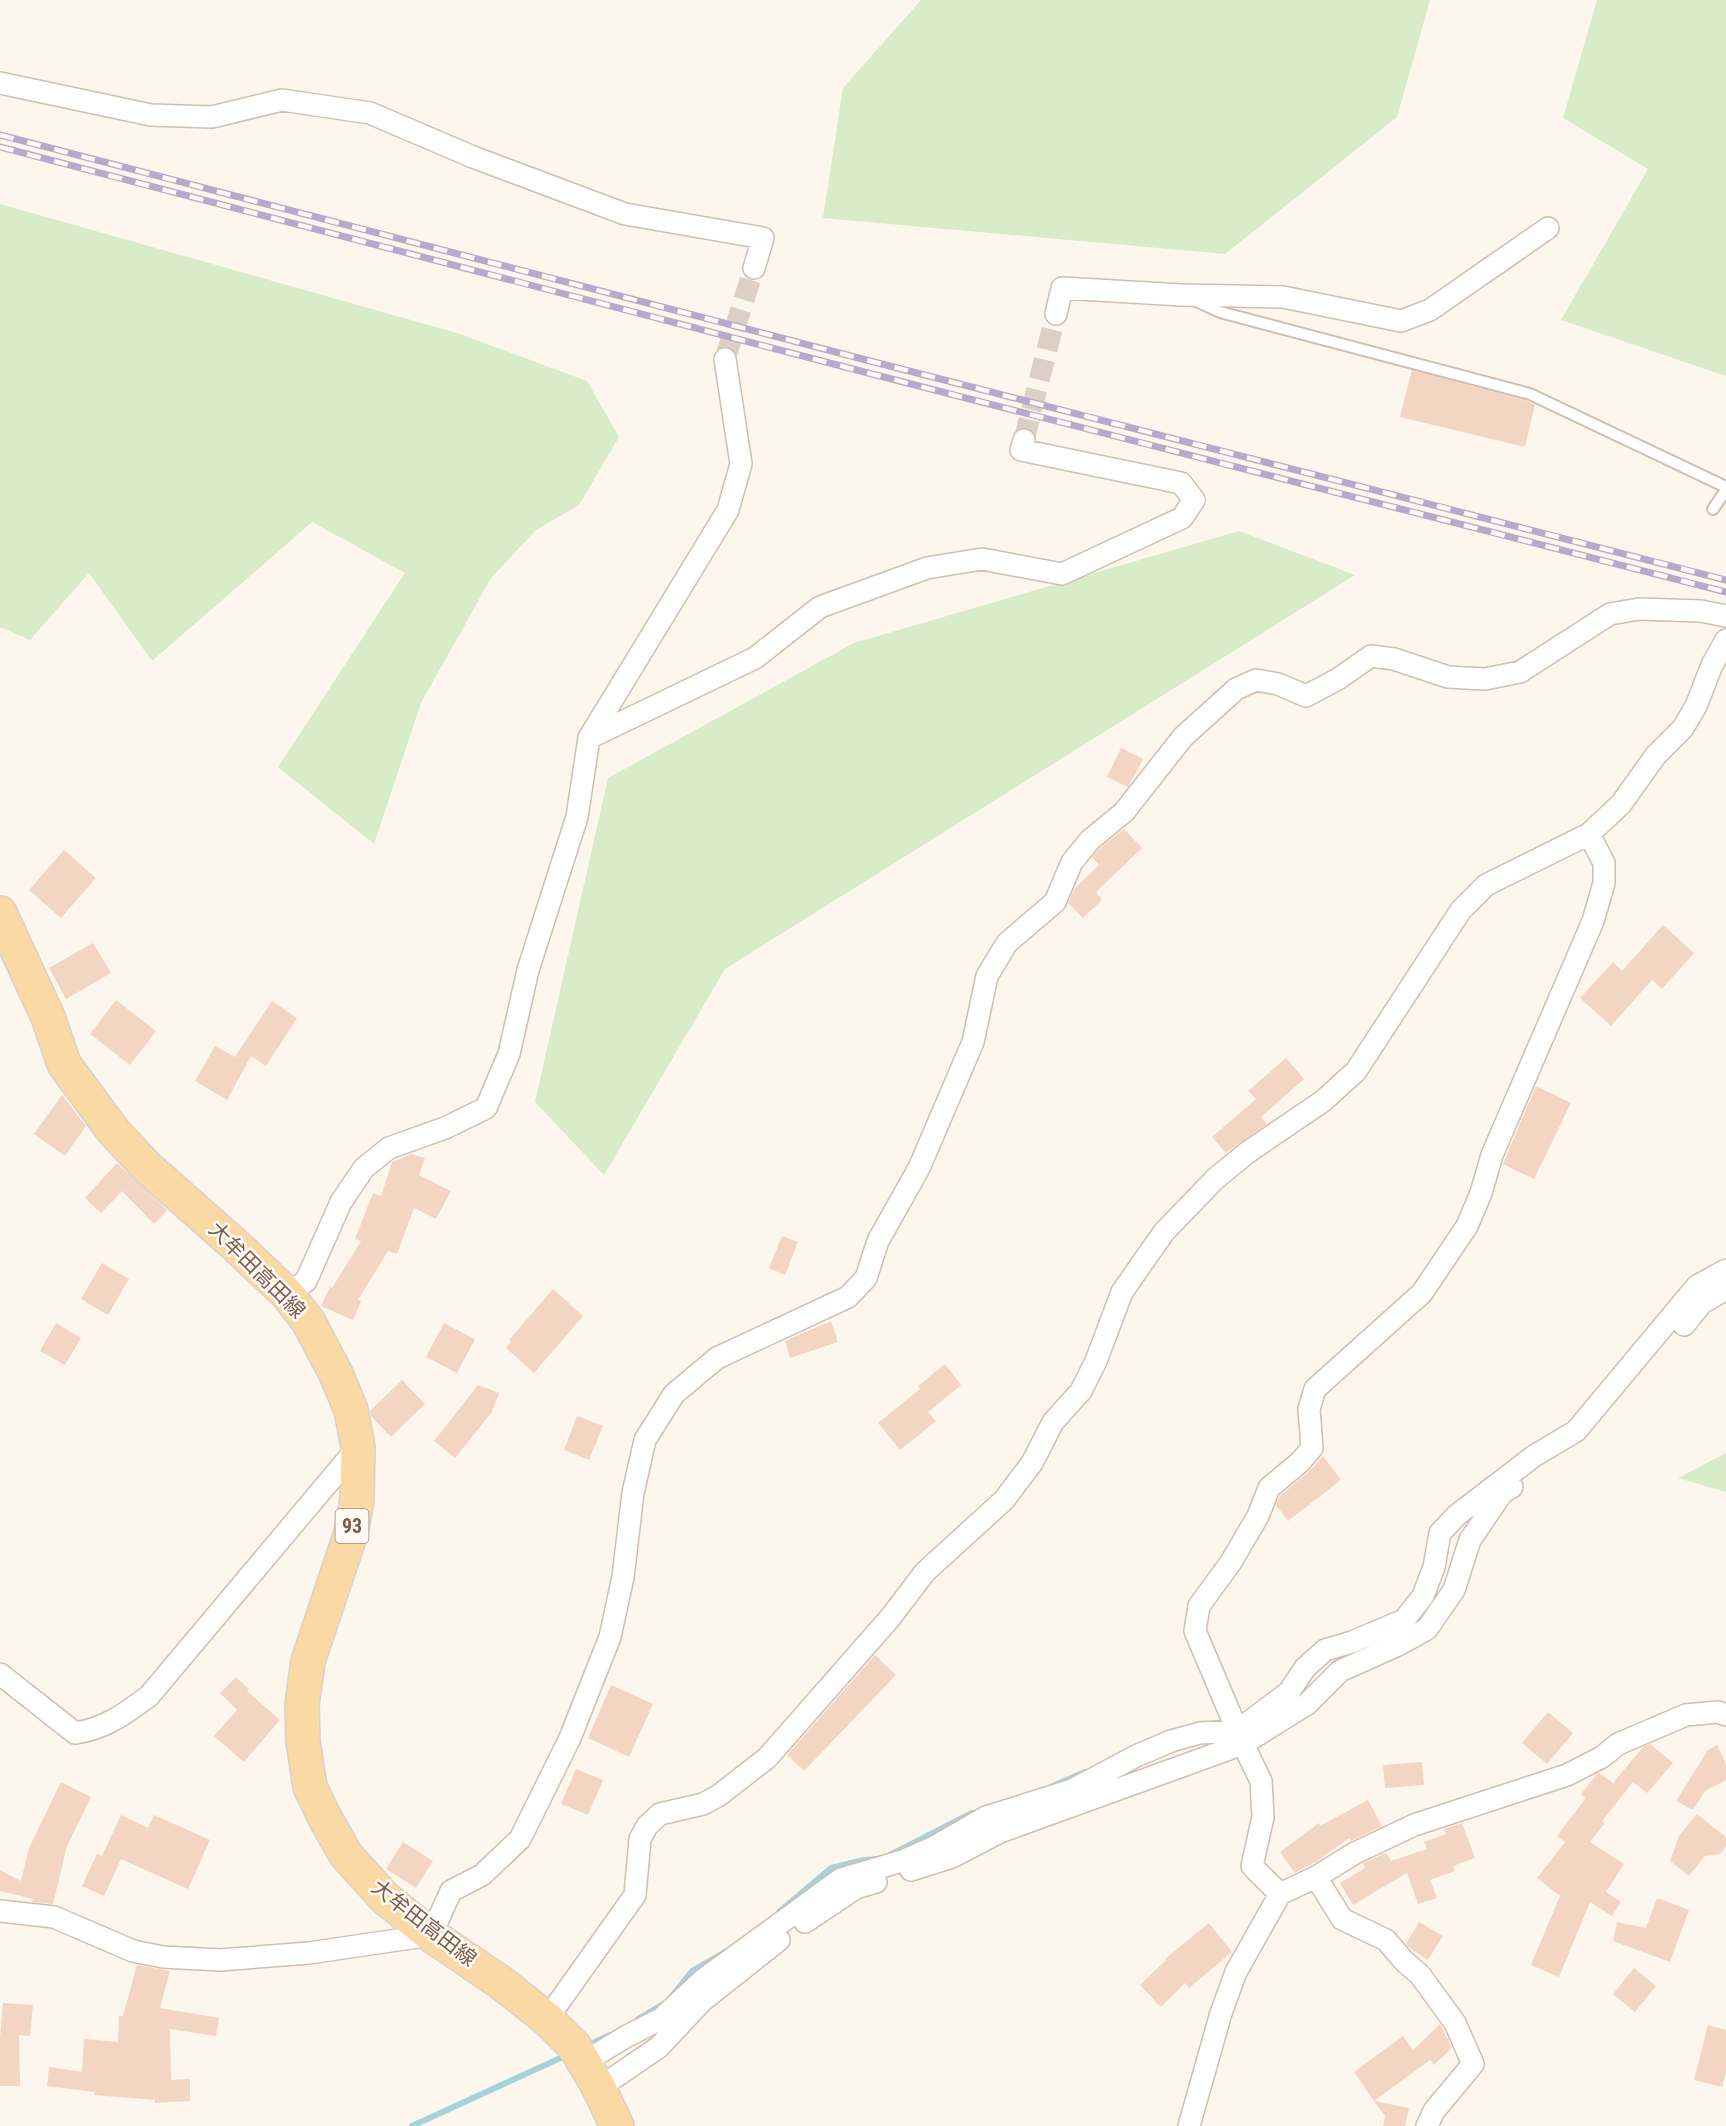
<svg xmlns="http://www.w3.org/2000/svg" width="1726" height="2126" viewBox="0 0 1726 2126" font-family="'Roboto Condensed','Noto Sans JP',sans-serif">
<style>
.green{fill:#d8ecc9}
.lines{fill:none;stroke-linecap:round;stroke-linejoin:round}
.stream{stroke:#a5d3da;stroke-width:6}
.building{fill:#f3d5c3}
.street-tunnel{stroke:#dcd0c4;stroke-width:21;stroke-dasharray:21 10;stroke-linecap:butt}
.lane-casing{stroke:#d1beb0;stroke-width:14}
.street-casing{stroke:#d1beb0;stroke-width:24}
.primary-casing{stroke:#dad1cd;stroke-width:36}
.lane{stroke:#fff;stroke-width:10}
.street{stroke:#fff;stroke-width:21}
.primary{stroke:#fbd9a5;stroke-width:33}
.rail-casing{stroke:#b9a8c9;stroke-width:7}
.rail{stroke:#fffaf3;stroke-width:4.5;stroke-dasharray:14;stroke-linecap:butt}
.labels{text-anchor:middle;stroke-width:5;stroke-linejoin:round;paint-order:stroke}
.shield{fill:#fffaf3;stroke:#a28b7f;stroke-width:1.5}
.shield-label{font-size:20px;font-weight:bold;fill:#7a5c4d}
.street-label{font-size:21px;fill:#7a5c4d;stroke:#fffaf3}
</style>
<rect width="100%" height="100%" fill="#fdf6ec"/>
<path class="green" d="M921,0H1430L1397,117L1225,254L823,218L843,88Z
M1597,0H1726V376L1561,320L1648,169L1563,118Z
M0,204L457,333L587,381L619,437L579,505L536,530L491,578L421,703L374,844L278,767L405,573L312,522L152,661L89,573L30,640L0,627Z
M1239,531L1355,575L725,969L604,1175L535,1102L608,778L854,643Z
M1726,1453V1492L1678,1478Z"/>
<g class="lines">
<path class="stream" d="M1053,1786L1085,1772
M890,1855L972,1813
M779,1912L831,1868L864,1860L878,1859
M672,1996L692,1971L725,1952
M638,2019L665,2003
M584,2047L610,2035
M412,2126L567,2055"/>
</g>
<path class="building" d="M1412,370L1527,401L1535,405L1525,447L1400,417Z
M1121,748L1143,759L1128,787L1107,777Z
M1124,829L1142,848L1096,892L1102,900L1083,918L1068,903L1075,888L1099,865L1092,857L1099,849Z
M64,850L96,878L61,918L29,890Z
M1663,925L1694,953L1662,989L1652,980L1611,1026L1580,998L1613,962L1622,971Z
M93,943L111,973L66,999L49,968Z
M116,1000L156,1031L130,1065L90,1034Z
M272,1001L297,1018L266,1066L251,1056L227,1100L195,1081L215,1046L235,1057Z
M1286,1058L1304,1079L1261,1117L1267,1124L1226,1153L1212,1137L1256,1099L1248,1091Z
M1536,1086L1571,1103L1534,1179L1503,1164Z
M62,1095L86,1126L65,1156L34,1134Z
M411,1154L425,1158L419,1175L451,1191L436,1219L414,1208L397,1254L388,1251L358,1300L361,1301L353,1320L321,1306L330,1287L332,1288L361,1241L355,1239L373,1193L381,1196L392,1162Z
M117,1163L167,1210L154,1224L122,1191L101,1213L85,1198Z
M782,1236L798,1242L785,1275L769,1268Z
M102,1263L129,1279L108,1315L81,1299Z
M553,1289L583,1316L534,1373L506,1348L511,1342L509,1340Z
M831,1321L838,1342L790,1358L785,1341Z
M56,1323L81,1338L65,1365L40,1351Z
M444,1323L475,1339L457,1373L426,1357Z
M945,1364L961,1385L928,1412L936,1421L900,1450L878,1423L920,1389L918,1386Z
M402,1380L425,1404L391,1437L371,1416L370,1411Z
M478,1385L499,1393L492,1412L455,1458L434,1441Z
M577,1416L603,1426L589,1460L564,1450Z
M1323,1456L1341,1480L1288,1521L1276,1505L1280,1496L1308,1472Z
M875,1655L896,1675L804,1771L787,1755Z
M236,1677L249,1689L247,1691L280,1720L244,1762L214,1736L237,1710L220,1693Z
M611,1685L653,1704L629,1757L588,1738Z
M1548,1712L1573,1733L1547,1764L1522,1743Z
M1650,1744L1673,1763L1647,1793L1633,1782L1602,1821L1605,1823L1590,1842L1624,1864L1606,1892L1621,1902L1612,1916L1590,1902L1559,1977L1531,1965L1560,1896L1537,1878L1565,1842L1557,1836L1586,1798L1581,1794L1598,1773H1599L1613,1783L1643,1747Z
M1717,1745L1726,1764V1780L1705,1791L1693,1810L1676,1801L1708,1750Z
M1422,1762L1424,1785L1385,1788L1383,1765Z
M576,1769L603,1780L588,1815L561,1804Z
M61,1782L91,1797L67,1846L53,1904L32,1902L33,1899L0,1891V1870L21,1881L29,1848Z
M1368,1800L1382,1826L1351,1841L1349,1838L1317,1861L1295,1873L1280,1852L1319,1823L1320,1826Z
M1697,1814L1726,1837V1846L1720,1854L1705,1856L1689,1876L1670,1861L1679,1836Z
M121,1815L148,1828L154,1815L210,1840L188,1889L121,1859L104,1896L82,1886L97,1854L102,1856Z
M1462,1823L1475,1858L1453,1866L1455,1871L1430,1880L1437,1898L1418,1904L1407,1873L1353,1905L1340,1883L1365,1868L1363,1863L1386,1853L1391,1861L1427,1849L1424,1842L1446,1834L1444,1829Z
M403,1842L433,1861L416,1888L386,1869Z
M1657,1898L1689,1910L1670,1962L1613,1941L1617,1922L1646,1928Z
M1419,1922L1443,1936L1428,1960L1411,1949L1406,1944Z
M1209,1923L1232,1952L1189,1988L1185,1983L1161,2007L1140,1985L1166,1960L1165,1959Z
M137,1965L170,1971L160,2008L219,2018L216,2036L170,2029L171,2080L190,2079V2101L155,2103V2100L94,2095L95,2092L47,2086L49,2067L82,2072L84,2039L118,2042L119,2016H123Z
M1634,1968L1656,1986L1635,2012L1613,1994Z
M3,2003L33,2005L30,2036L19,2035L20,2086H0V2038Z
M1440,2024L1452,2048L1434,2065L1430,2060L1374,2101L1354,2072L1403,2036L1413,2050Z
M1708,2025L1726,2030V2072L1722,2087L1694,2080Z
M1374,2101L1409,2108L1405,2126H1383L1385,2116Z"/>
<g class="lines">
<path class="street-tunnel" d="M725,359L754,268
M1024,440L1056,314"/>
<g class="lane-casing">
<path id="lane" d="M1194,300L1220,312L1530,394L1726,487
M1713,509L1726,490"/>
</g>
<g class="street-casing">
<path id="street" d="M0,83L151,115L212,117L282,100L370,113L473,157L625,214L763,238L754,268
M1056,314L1062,288L1182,295L1283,297L1401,321L1430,310L1548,228
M589,738L755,658L820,607L927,568L982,559L1062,574L1182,518L1194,500L1181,483L1021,450L1024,440
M287,1294L306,1281L341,1202L364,1168L389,1148L445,1128L486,1108L509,1054L528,970L577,817L589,738L728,510L741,464L725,359
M1684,1325L1702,1303L1726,1289
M0,1674L75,1733C105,1729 126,1713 149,1696L358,1447
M911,1870L952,1857L1000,1832L1243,1744L1307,1704L1340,1671L1398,1645L1427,1629L1454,1590L1470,1540L1502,1493L1512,1487
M1316,1877L1342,1919L1386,1940L1404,1961L1420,1975L1455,2023L1473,2064L1434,2111L1427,2126
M1280,1894L1252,1866L1263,1817L1261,1781L1243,1744L1195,1631L1199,1606L1231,1562L1258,1516L1269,1488L1300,1462L1312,1448L1309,1409L1315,1389L1422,1293L1467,1226L1481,1193L1492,1155L1593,921L1604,883V863L1589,834
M0,1911L54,1917L133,1951L163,1957L220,1960L309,1953L431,1935L451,1891L482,1875L520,1839L570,1738L610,1637L623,1577L633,1493L645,1440L674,1394L717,1358L848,1297L866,1278L878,1241L919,1168L973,1042L987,976L1007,943L1055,902L1072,862L1090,840L1124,812L1183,737L1236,689L1256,680L1278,684L1306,696L1338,679L1371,656L1394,659L1448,677L1485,679L1520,672L1610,614L1639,609L1701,611L1726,616
M805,1922L856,1888L876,1882
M547,2019L635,1895L640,1839L647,1826L660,1814L703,1804L718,1796L767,1758L890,1618L925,1572L1004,1500L1032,1463L1053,1422L1081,1391L1096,1361L1122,1292L1164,1232L1215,1179L1248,1152L1323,1101L1356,1071L1461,910L1486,885L1589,834L1621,804L1656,755L1683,728L1696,706L1712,665L1726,640
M584,2062L627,2036L661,2019L704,1979L841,1879L902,1861L934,1847L986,1817L1072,1790L1136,1756L1171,1741L1200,1733L1237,1731L1289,1692L1305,1668L1325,1650L1352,1642L1404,1620L1423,1596L1434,1567L1440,1533L1457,1515L1534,1456L1576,1431L1697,1286L1726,1270
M599,2088L659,2047L702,2001L779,1940
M1189,2126L1221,2013L1236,1972L1280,1894L1316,1877L1355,1853L1414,1825L1567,1775L1602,1757L1618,1744L1686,1715L1718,1712L1726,1715"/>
</g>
<g class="primary-casing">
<path id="primary" d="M0,913L48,1017L64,1064L114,1132L148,1168L234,1244L287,1294L308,1321L336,1374L351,1410L358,1447L357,1500L351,1533L308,1661L302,1705L303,1741L310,1787L325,1818L346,1855L385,1898L431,1935L500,1982L547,2019L575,2047L599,2088L617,2126"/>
</g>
<use href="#lane" class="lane"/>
<use href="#street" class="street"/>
<use href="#primary" class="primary"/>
<g class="rail-casing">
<path id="rail" d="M0,135L874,362L1726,580
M0,147L872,374L1726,592"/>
</g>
<use href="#rail" class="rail"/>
</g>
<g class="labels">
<rect class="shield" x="335.5" y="1509" width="33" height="34" rx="4.5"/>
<g class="shield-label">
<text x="352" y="1533">93</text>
</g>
<g class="street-label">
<text transform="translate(257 1270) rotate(45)" y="7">大牟田高田線</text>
<text transform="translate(424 1923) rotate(38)" y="7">大牟田高田線</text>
</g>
</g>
</svg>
